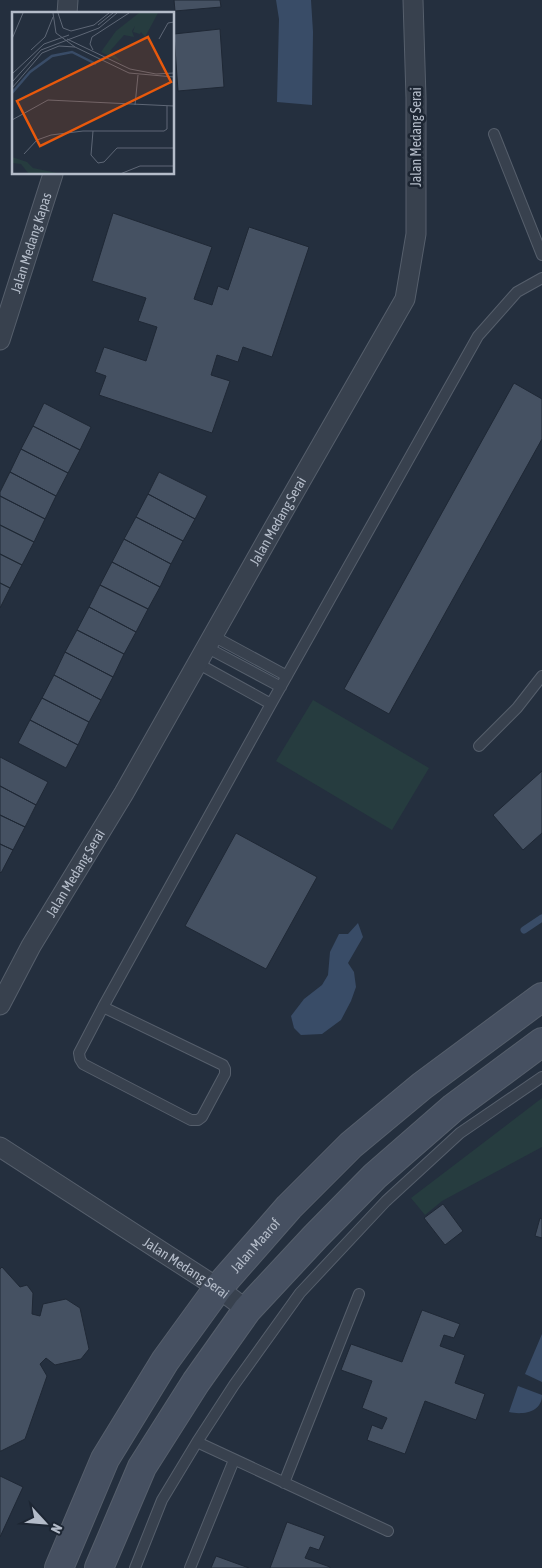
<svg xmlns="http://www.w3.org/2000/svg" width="542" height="1568" viewBox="0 0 542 1568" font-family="'Asap Condensed',sans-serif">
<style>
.green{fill:#263c3f}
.water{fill:#394c67}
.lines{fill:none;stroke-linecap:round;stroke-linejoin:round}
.stream{stroke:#394c67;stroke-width:7}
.building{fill:#455162;stroke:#1f2835}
.lane-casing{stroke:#565f6c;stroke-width:12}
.street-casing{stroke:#565f6c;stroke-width:21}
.secondary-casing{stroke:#565f6c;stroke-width:30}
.lane{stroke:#38414e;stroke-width:10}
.street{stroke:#38414e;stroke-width:19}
.secondary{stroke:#465061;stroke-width:28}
.labels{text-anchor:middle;stroke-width:5;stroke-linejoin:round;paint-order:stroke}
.street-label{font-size:14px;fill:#b4bcc9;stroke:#1d2633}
.inset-river{fill:none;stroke:#394c67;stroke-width:2.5}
.inset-road{fill:none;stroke:#5e6776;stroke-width:1}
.view{fill:#e8590c;fill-opacity:0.15;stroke:#e8590c;stroke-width:2.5}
.inset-edge{fill:none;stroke:#b4bcc9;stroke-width:2.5}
</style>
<rect width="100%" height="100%" fill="#242f3e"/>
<path class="green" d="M313,700L429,768L392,830L276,761Z
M542,1098V1147L442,1201L425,1215L411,1198Z"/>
<path class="water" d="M276,0H311L313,32L312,105L277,102L279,19Z
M358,923L363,937L348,963L354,972L356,987L351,1001L341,1020L322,1034L301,1035L294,1028L291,1016L304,999L322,985L328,975L330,952L339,934H348Z
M542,1334V1382L525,1374Z
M518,1386L542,1395C542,1413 522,1415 509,1412Z"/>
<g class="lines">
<path class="stream" d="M524,930L542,918"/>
</g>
<path class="building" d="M174,0H220L221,7L175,11Z
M220,29L224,87L178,91L174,34Z
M113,213L212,247L194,299L212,305L218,286L228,290L249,227L309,247L272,357L243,347L238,362L217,355L211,375L230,381L212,433L99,395L106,376L95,372L104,347L146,361L157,327L138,321L146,298L92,281Z
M514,383L542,399V439L389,714L344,689Z
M44,403L91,427L80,450L33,426Z
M33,426L80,450L68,473L21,449Z
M21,449L68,473L56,496L10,472Z
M10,472L56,496L45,519L0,496V492Z
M159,472L207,496L195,519L148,494Z
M148,494L195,519L183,541L136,517Z
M0,496L45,519L34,542L0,525Z
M136,517L183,541L171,564L124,539Z
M0,525L34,542L22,565L0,554Z
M124,539L171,564L160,587L112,562Z
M0,554L22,565L10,588L0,583Z
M112,562L160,587L148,609L100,585Z
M0,583L10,588L0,608Z
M100,585L148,609L136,632L89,607Z
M89,607L136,632L124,654L77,630Z
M77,630L124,654L113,677L65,652Z
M65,652L113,677L101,700L54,675Z
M54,675L101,700L89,722L42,698Z
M42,698L89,722L78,745L30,720Z
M30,720L78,745L66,768L18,743Z
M0,757L48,782L36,805L0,786Z
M542,771V833L523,850L493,815Z
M0,786L36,805L25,827L0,815Z
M0,815L25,827L13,850L0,844Z
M236,833L317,877L266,969L185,926Z
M0,844L13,850L1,873L0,872Z
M443,1204L463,1231L445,1245L424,1218Z
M540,1218L542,1219V1238L535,1236Z
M2,1267L20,1287L27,1285L33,1293L32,1314L40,1316L43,1304L66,1299L80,1308L89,1349L81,1359L55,1365L46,1358L40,1364L47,1376L25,1439L1,1451H0V1269Z
M422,1310L460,1324L454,1338L444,1335L440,1346L465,1355L455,1383L485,1394L476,1420L425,1401L405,1454L367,1440L372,1425L382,1429L387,1418L362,1408L372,1381L341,1370L351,1344L402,1362Z
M0,1476L23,1487L0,1537Z
M287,1522L325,1536L319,1550L310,1547L305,1558L330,1567V1568H270Z
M216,1556L249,1568H211Z"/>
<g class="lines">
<g class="lane-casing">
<path id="lane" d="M494,134L542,255
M213,636L287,676
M206,647L281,687
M197,663L271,704
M479,746L517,708L542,676
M103,1007L223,1065L225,1069V1074L202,1117L198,1120H191L83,1064L80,1059L79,1053L103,1007L271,704L478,336L517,292L542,278
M197,1442L388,1531
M284,1483L359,1294
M135,1568L162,1500L197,1442L234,1385L300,1293L386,1201L460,1133L542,1077
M190,1568L234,1460"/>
</g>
<g class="street-casing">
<g id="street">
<path d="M67,14L68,0"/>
<path id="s1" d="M0,340L53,174"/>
<path id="s2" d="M0,1005L31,946L124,793L276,524L405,299L416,234V98L413,0"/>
<path id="s3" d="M0,1147L218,1288L247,1310"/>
</g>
</g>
<g class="secondary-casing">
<g id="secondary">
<path id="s4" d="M59,1568L105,1459L165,1361L218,1288L289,1207L351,1145L422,1086L542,997"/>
<path d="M99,1568L142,1467L196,1382L247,1310L316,1236L375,1176L453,1108L542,1042"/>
</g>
</g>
<use href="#lane" class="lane"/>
<use href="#street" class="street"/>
<use href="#secondary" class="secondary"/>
</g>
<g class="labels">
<g class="street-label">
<text transform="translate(416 137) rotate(-90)" y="5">Jalan Medang Serai</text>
<text dy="5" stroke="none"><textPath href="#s1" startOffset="102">Jalan Medang Kapas</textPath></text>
<text dy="5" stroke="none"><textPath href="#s2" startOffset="558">Jalan Medang Serai</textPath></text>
<text dy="5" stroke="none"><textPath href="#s2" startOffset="152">Jalan Medang Serai</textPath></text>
<text dy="5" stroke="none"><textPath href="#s4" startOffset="380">Jalan Maarof</textPath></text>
<text dy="5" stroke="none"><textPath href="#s3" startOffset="222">Jalan Medang Serai</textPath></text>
</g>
</g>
<g transform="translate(12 12)">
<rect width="162" height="162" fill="#242f3e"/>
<path d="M127,1H146L133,25L129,20L128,22L121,20L123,14L120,19L122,25L112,23L98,39L111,51L89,40L104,19ZM0,145L15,150L21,156L50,162H17L9,152L0,151Z" fill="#263c3f"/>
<path class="inset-river" d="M0,81L18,60L40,44L60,40L84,52"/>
<path class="inset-road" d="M41,1L44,21L63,35L117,61L162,65M46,1L51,16L59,19L82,13L97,1M86,13L101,1M0,27L11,1M55,27L118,57L144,62L162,61M147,27L156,11L162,10M19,38L33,25L41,5M81,38L78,32L80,25L117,1M0,62L32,32L57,23M0,70L29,38L87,16L105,1M0,76L30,41L47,34L63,35M123,93L126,63M0,108L36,88L162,94M81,119L79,143L86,151L92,150L105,136H162M12,142L25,128L39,123L71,119H152L155,117V94M108,162L128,154H162"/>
<path class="view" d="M136,25L159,70L28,134L5,89Z"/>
<rect width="162" height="162" class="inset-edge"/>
</g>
<g transform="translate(45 1523) rotate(116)" stroke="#1d2633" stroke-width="4" paint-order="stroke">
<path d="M0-4L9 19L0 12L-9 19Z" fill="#b4bcc9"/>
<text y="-8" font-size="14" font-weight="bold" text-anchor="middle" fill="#b4bcc9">N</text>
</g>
</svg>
